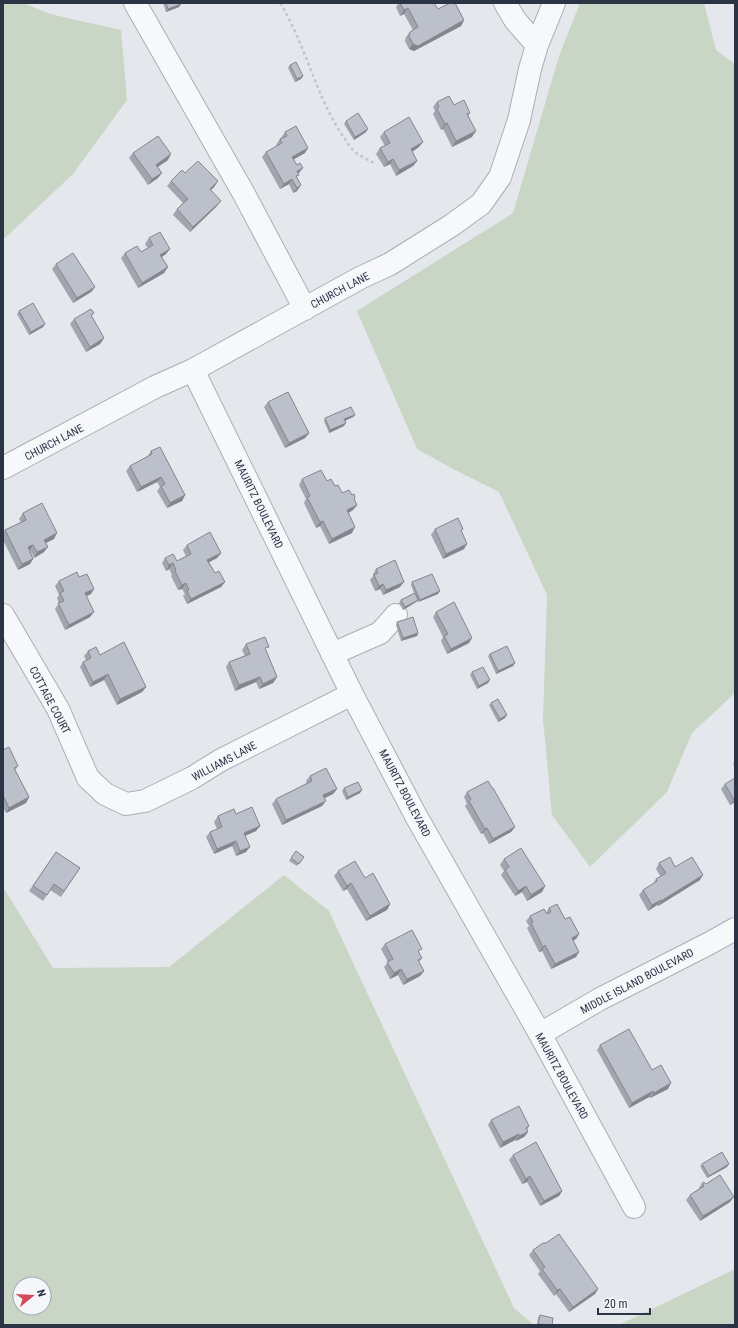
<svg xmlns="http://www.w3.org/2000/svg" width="738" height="1328" viewBox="0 0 738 1328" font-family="'Roboto Condensed',sans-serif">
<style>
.green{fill:#c9d6c5;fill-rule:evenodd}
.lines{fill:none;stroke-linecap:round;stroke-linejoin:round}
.minor-casing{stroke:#a9aeb7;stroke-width:24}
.path{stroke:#c2c5cb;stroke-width:2.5;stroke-dasharray:3 3;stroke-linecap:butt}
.minor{stroke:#f7f8fa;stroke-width:22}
.wall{fill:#a1a5ae}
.shaded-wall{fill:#83868d}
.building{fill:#bbc0ca;stroke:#83868d}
.labels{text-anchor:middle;stroke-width:3.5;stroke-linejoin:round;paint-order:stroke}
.street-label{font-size:11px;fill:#2b3445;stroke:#f4f6f9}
</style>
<rect width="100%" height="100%" fill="#e4e7ec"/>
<path class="green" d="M3,3H23L50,14L121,30L127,100L73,174L5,238L3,237Z
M580,3H704L716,50L735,64V693L692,733L667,792L590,867L552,815L543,719L547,595L499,492L453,469L417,449L357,311L513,213L559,56Z
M284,875L329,911L514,1308L534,1325H3V887L53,968L169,967ZM20,1284H44V1308H20Z
M735,1269V1325H619Z"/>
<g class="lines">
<g class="minor-casing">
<path id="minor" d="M135,3L244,194L305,309
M505,3L515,20L537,45
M193,370L352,694L416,816L540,1034L634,1207
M3,468L155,387L193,370L360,278L390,264L452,225L481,204L500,177L519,120L530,69L537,45L554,3
M3,615L58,709L88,778L105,794L126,804L145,801L192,778L221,760L352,694
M332,654L380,633L396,615
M540,1034L600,999L708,944L735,929"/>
</g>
<path class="path" d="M280,3C305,43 314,90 339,130C344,137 348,145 353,150C359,156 367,159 374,163"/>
<use href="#minor" class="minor"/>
</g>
<path class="wall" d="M163,3H180L179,7L166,12Z
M399,3H434L438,9L464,20L461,26L414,51L409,49L405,41L406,37L410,32L413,30L404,14L400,16L396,7Z
M290,65L303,76L301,79L295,82L288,68Z
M437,102L454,105L470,113L468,116L472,137L452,147L443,129L441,130L433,114L435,111L433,107Z
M346,121L366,132L354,140L344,124Z
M285,132L305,153L294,159L299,173L298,174L297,178V191L293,193L289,184L280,189L262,157L266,152L277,146L276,145L280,139H282L281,138Z
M384,132L419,147L412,152L417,161L413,166L396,176L390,164L384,167L376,154L380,148L385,146L380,137Z
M133,153L168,160L158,167V178L148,185L129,158Z
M185,173L218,181L214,187L211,190L217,206L190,232L173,215L177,209L183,203L167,186L171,181Z
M149,238L166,254L162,257L168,267L164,273L138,288L121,258L125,253L141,252L148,248L145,244Z
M56,264L95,287L91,292L73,303L52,269Z
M19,311L45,324L43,327L29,335L17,314Z
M94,313L91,316L104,338L100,344L86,352L70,324L74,319Z
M268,402L309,433L305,438L285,448L264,407Z
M355,415L353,417L345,421L344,426L329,433L324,421L325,418Z
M151,451L185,495L182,501L167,508L157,491L160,487L157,482L137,492L126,471L130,466L147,457Z
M302,479L327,481L335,486L342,493L352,495L355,498L354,499L357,505L353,510L348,513L352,533L329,544L320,526L316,528L304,503L306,499L299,485Z
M23,513L54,539L46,543L44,552L34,558L30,550H29L33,559L30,564L18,570L3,540V533L5,530L21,522L19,519Z
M435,529H463L461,531L464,549L443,559L431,535Z
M187,545L221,553L217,558L209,562L215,573L225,582L221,587L187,604L183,596L185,594L182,589L178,590L171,576L172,575L169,569L166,571L162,563L165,558L177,561L186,556L183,550Z
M376,569L400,587L383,595L380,589L375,591L370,580L373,576V574Z
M79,577L91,594L86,596L90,617L65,630L55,609L59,603L57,598L59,595L55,586L59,581Z
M412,582L438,594L418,602V601L416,602L403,610L399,603L401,600L414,593L411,585Z
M436,612L469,643L447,654L441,641L443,637L433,617Z
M397,622L418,633L417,636L401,641L396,625Z
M246,644L266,651L277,677L273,683L259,689L256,682L235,691L226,667L229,662L245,656L242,650Z
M88,651L146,687L142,692L117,705L104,680L90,687L80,667L83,662L86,660L84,656Z
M490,654L515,663L513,666L496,674L488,656Z
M472,672L488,683L477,689L470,675Z
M491,703L505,718L498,722L489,705Z
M3,750L18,766L15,770L29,797L26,803L6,813L3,808Z
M735,762V768L733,764Z
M310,776L337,789L333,794L325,798L322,806L282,825L272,804L276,799L307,783L306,781Z
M725,784L735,802L730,805L721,789Z
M344,788L360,793L346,800L342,791Z
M467,792L515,827L511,832L489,844L483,833L481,834L465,806L467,804L464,797Z
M236,814L260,826L256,831L245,836L246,852L236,856L232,846L214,854L206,837L210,832L217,829L214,822L218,816Z
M296,851L304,857L297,866L289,861Z
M56,852L80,868L61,897L50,890L43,901L29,891Z
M504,859L545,886L542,892L527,901L522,892L515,896L501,875L504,871L500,865Z
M659,863L675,867L700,880L658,906L657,905L648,911L639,895L643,890L653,884L656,879L661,877L656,869Z
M338,871L390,904L387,910L366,921L347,889L343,891L334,876Z
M549,908L565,919L579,934L576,939L573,940L576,957L551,969L542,951L539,952L527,928L529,926L526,921L530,916L546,913Z
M385,944L419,953L422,958L419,962L424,971L420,976L403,985L398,975L390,979L384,967L388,962L381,949Z
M600,1045L652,1070L668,1089L650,1098L649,1097L629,1108L597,1050Z
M491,1120L529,1126L527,1130L528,1132L524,1137L516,1141L515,1140L500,1148L488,1125Z
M513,1155L562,1191L559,1196L540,1206L527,1182L522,1184L509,1160Z
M702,1164L727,1167L707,1178L700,1166Z
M702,1183L706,1184L730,1202L700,1221L686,1200L690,1195L699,1189V1188Z
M533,1250L598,1289L595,1294L569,1312L556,1294L554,1296L538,1274L540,1271L529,1255Z
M540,1315L552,1325H537L538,1318Z"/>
<path class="shaded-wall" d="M181,4L179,7L166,12L168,9Z
M408,8L404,14L400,16L404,10Z
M464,20L461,26L414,51L409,49L413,44Z
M303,76L301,79L295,82L297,79Z
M447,123L443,129L441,130L445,124Z
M368,129L366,132L354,140L355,137Z
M476,131L472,137L452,147L456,141Z
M423,142L419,147L407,155L411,149Z
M308,148L305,153L289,162L292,157Z
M171,154L168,160L153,170L156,165Z
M393,159L390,164L384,167L388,162Z
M417,161L413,166L396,176L399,170Z
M303,168L299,173L293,177L297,171Z
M162,173L158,178L148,185L152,179Z
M292,179L289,184L280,189L284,184Z
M218,181L214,187L206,194L210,189Z
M301,185L297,191L293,193L297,188Z
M221,201L217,206L190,232L193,227Z
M170,249L166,254L157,260L160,255Z
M168,267L164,273L138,288L142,283Z
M95,287L91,292L73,303L77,298Z
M45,324L43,327L29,335L31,332Z
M104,338L100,344L86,352L90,347Z
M355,415L353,417L342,422L344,419Z
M346,423L344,426L329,433L330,430Z
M309,433L305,438L285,448L289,443Z
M161,477L157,482L137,492L141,487Z
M185,495L182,501L167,508L170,503Z
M357,505L353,510L343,516L347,510Z
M323,521L320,526L316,528L320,522Z
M355,527L352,533L329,544L332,539Z
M57,533L54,539L41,545L44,540Z
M467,544L464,549L443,559L446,554Z
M33,545L30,550L24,553L28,547Z
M48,547L44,552L34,558L37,552Z
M221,553L217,558L204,565L207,560Z
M33,559L30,564L18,570L22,564Z
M173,563L169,569L166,571L169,565Z
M225,582L221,587L187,604L191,599Z
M404,582L400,587L383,595L386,590Z
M186,583L182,589L178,590L182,585Z
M383,584L380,589L375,591L379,586Z
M94,589L91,594L81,599L85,593Z
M440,591L438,594L418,602L420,600Z
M418,600L416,602L403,610L405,607Z
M94,612L90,617L65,630L69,625Z
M418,633L417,636L401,641L403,638Z
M472,638L469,643L447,654L451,649Z
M515,663L513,666L496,674L498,671Z
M108,674L104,680L90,687L93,682Z
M260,677L256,682L235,691L239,685Z
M277,677L273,683L259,689L263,684Z
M490,680L488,683L477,689L479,686Z
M146,687L142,692L117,705L120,699Z
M507,715L505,718L498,722L500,719Z
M337,789L333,794L320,800L323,795Z
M362,790L360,793L346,800L348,797Z
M29,797L26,803L6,813L9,808Z
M735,799V802L730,805L734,800Z
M326,801L322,806L282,825L286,820Z
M260,826L256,831L240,838L244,833Z
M515,827L511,832L489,844L493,839Z
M487,828L483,833L481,834L485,829Z
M236,841L232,846L214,854L217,849Z
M250,847L246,852L236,856L240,851Z
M703,875L700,880L658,906L661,901Z
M351,883L347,889L343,891L347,886Z
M526,886L522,892L515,896L518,891Z
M545,886L542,892L527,901L531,895Z
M661,900L657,905L648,911L652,905Z
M390,904L387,910L366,921L370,916Z
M579,934L576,939L568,943L572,938Z
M545,945L542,951L539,952L543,947Z
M579,952L576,957L551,969L555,964Z
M401,969L398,975L390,979L394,973Z
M424,971L420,976L403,985L407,979Z
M671,1083L668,1089L650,1098L654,1093Z
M653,1091L649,1097L629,1108L632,1103Z
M528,1132L524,1137L516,1141L519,1136Z
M519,1134L515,1140L500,1148L503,1142Z
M729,1164L727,1167L707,1178L709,1176Z
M530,1176L527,1182L522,1184L526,1179Z
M562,1191L559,1196L540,1206L544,1201Z
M734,1197L730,1202L700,1221L703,1216Z
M560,1289L556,1294L554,1296L557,1290Z
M598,1289L595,1294L569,1312L573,1307Z"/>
<path class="building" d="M166,3H180L181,4L168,9Z
M400,3H434L438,9L450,3H455L464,20L418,46L413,44L409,36L410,32L418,27L408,8L404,10Z
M296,62L303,76L297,79L290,65Z
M449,96L454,105L464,100L470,113L467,114L476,131L456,141L447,123L445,124L437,109L439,107L437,102Z
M358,113L368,129L355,137L346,121Z
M409,117L423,142L411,149L417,161L399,170L393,159L388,162L380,148L390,143L384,132Z
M296,126L308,148L292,157L297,165L300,163L303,168L297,171L299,175L296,176L301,185L297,188L292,179L284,184L266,152L282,143L280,139L287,136L285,132Z
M158,136L171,154L156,165L162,173L152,179L133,153Z
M198,161L218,181L210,189L221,201L193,227L177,209L188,199L171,181L182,170L185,173Z
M160,232L170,249L160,255L168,267L142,283L125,253L137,246L141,252L153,245L149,238Z
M73,253L95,287L77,298L56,264Z
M33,303L45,324L31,332L19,311Z
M91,309L94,313L91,315L104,338L90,347L74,319Z
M288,392L309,433L289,443L268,402Z
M351,407L355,415L344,419L346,423L330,430L325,418Z
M160,447L185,495L170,503L161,486L165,484L161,477L141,487L130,466L152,454L151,451Z
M321,470L327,481L331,479L335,486L338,485L342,493L349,490L352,495L354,494L355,498L354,499L357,505L347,510L355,527L332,539L323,521L320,522L307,497L310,496L302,479Z
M42,503L57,533L44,540L48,547L37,552L33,545L28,547L33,559L22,564L5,530L26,520L23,513Z
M458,518L463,529L461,530L467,544L446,554L435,529Z
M210,532L221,553L207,560L215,573L219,571L225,582L191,599L187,591L189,590L186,583L182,585L175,571L176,570L173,563L169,565L165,558L173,554L177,561L191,554L187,545Z
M395,560L404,582L386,590L383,584L379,586L374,575L378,573L376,569Z
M77,572L79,577L87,574L94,589L85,593L94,612L69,625L58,603L64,601L60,593L64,591L59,581Z
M432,574L440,591L420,600L412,582Z
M415,593L418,600L405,607L401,600Z
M454,602L472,638L451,649L444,636L448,634L436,612Z
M413,617L418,633L403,638L397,622Z
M265,637L269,647L265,648L277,677L263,684L260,677L239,685L229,662L250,654L246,644Z
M124,642L146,687L120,699L108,674L93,682L83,662L91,658L88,651L96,647L100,655Z
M507,646L515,663L498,671L490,654Z
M483,667L490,680L479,686L472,672Z
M498,699L507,715L500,719L491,703Z
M9,747L18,766L14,768L29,797L9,808L3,795V750Z
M326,768L337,789L323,795L326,801L286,820L276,799L312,781L310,776Z
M735,778V799L734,800L725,784Z
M488,781L492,788H493L515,827L493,839L487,828L485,829L469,801L471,799L467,792Z
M358,782L362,790L348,797L344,788Z
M252,807L260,826L244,833L250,847L240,851L236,841L217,849L210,832L222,827L218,816L234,809L236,814Z
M521,848L545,886L531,895L526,886L518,891L505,870L509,867L504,859Z
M296,851L304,857L299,864L291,858Z
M56,852L80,868L64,891L54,884L47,895L33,886Z
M670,857L675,867L692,857L703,875L661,901V900L652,905L643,890L657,881L656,879L666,873L659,863Z
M355,861L365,878L373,873L390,904L370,916L351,883L347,886L338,871Z
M557,904L565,919L570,917L579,934L572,938L579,952L555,964L545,945L543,947L531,923L533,922L530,916L544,909L547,914L551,912L549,908Z
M412,930L422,949L418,951L422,958L418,960L424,971L407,979L401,969L394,973L387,962L393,959L385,944Z
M629,1029L652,1070L661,1065L671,1083L654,1093L653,1091L632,1103L600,1045Z
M519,1106L529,1126L526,1128L528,1132L519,1136V1134L503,1142L491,1120Z
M536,1142L562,1191L544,1201L530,1176L526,1179L513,1155Z
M722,1152L729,1164L709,1176L702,1164Z
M720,1175L734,1197L703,1216L690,1195L704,1186L702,1183L704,1182L706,1184Z
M559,1234L598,1289L573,1307L560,1289L557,1290L542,1269L545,1267L533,1250L543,1243H546Z
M540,1315L553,1318L552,1325L538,1324Z"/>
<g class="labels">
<g class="street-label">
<text transform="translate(340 290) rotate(-28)" y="4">CHURCH LANE</text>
<text transform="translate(54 442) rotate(-28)" y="4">CHURCH LANE</text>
<text transform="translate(259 504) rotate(64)" y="4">MAURITZ BOULEVARD</text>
<text transform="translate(50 700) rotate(62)" y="4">COTTAGE COURT</text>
<text transform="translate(224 761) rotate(-28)" y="4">WILLIAMS LANE</text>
<text transform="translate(405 793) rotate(62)" y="4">MAURITZ BOULEVARD</text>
<text transform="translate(637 981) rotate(-28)" y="4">MIDDLE ISLAND BOULEVARD</text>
<text transform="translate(562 1076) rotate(61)" y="4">MAURITZ BOULEVARD</text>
</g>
</g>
<rect width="738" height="1328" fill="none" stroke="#2b3445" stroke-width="8"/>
<g transform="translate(32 1296) rotate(72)"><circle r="19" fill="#f4f6f9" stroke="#a4a8b1"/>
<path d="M0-3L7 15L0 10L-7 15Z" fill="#d1495b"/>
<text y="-6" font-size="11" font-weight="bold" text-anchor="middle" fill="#2b3445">N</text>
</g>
<path d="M598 1308v6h52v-6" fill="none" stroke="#2b3445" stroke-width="2"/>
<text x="604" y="1308" font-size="12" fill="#2b3445" stroke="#f4f6f9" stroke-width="3" paint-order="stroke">20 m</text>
</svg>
